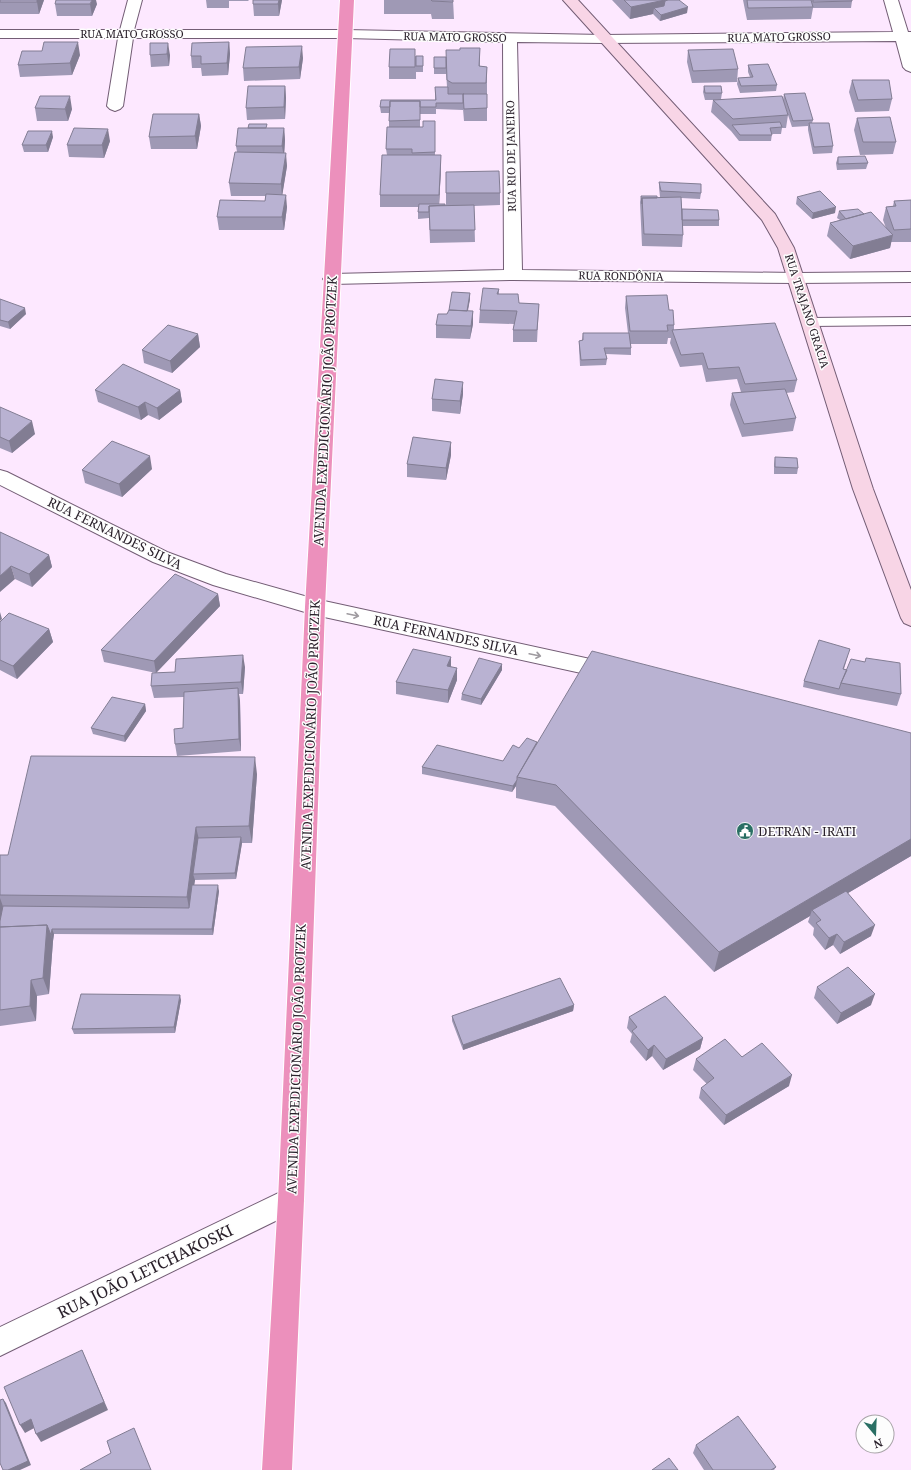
<svg xmlns="http://www.w3.org/2000/svg" width="911" height="1470" viewBox="0 0 911 1470" font-family="'Noto Serif',serif">
<style>
.lines{fill:none;stroke-linecap:round;stroke-linejoin:round}
.service-casing{stroke:#735d75;stroke-width:2}
.minor-casing{stroke:#735d75;stroke-width:2}
.secondary-casing{stroke:#735d75;stroke-width:2}
.trunk-casing{stroke:#fff;stroke-width:2}
.service{fill:#fff;fill-rule:evenodd}
.minor{fill:#fff;fill-rule:evenodd}
.secondary{fill:#f8d5e6;fill-rule:evenodd}
.trunk{fill:#ec90bc;fill-rule:evenodd}
.wall{fill:#9f99b5}
.shaded-wall{fill:#827d93}
.building{fill:#b9b2d2;stroke:#827d93}
.oneway{stroke:#9f9ba0}
.labels{text-anchor:middle;stroke-width:3;stroke-linejoin:round;paint-order:stroke}
.far-street-label{font-size:11px;fill:#2a212b;stroke:#fdfdfd}
.street-label{font-size:13px;fill:#2a212b;stroke:#fdfdfd}
.poi-label{font-size:13px;fill:#2a212b;stroke:#fdfdfd;text-anchor:start}
.near-street-label{font-size:16px;fill:#2a212b;stroke:#fdfdfd}
</style>
<rect width="100%" height="100%" fill="#fde8ff"/>
<g class="lines">
<g class="service-casing">
<path id="service" d="M911,317V325L811,326L807,324L805,322L807,320L811,318Z"/>
</g>
<g class="minor-casing">
<path id="minor" d="M128,0H142L134,30H346L604,35L893,32L884,0H898L908,32H911V72L906,70L903,67L896,41L604,43L517,42L522,270L797,273L911,272V282L797,283L513,280L332,284L326,283L323,279L326,275L332,274L504,270L503,42L346,38H133L123,106L120,109L115,111L110,109L107,106L118,38H0V30H120Z
M0,470L7,472L167,552L226,574L315,599L613,664L621,666L624,672L621,678L613,680L315,615L213,585L153,562L0,485Z
M291,1187L300,1191L304,1200L300,1209L0,1356V1327Z"/>
</g>
<g class="secondary-casing">
<path id="secondary" d="M563,0H578L775,214L794,248L873,489L911,590V626L904,623L901,618L853,489L778,248L762,220Z"/>
</g>
<g class="trunk-casing">
<path id="trunk" d="M340,0H354L325,607L304,1200L292,1470H262L278,1200L305,607Z"/>
</g>
<use href="#service" class="service"/>
<use href="#minor" class="minor"/>
<use href="#secondary" class="secondary"/>
<use href="#trunk" class="trunk"/>
</g>
<path class="wall" d="M0,0H44L39,14H0Z
M206,0H249L248,1H229V8H207Z
M282,0L279,16H254L253,4Z
M384,0H453L454,19H432L431,14H384Z
M612,0H679L687,13L660,21L653,14L630,19Z
M743,0H852V1L851,8H813L811,19L747,20Z
M55,4H97L92,16H57Z
M229,42L230,54L228,75L202,76L201,68H192L191,56Z
M150,43L170,55L169,66L151,67L150,55Z
M480,48V66L487,67V121H464L463,109V110L436,109V114H420V127H423L435,121V155L441,168L439,204L446,205V172L500,193V205L474,206L475,242L430,243L429,218L418,219V212L419,207H380V195L387,155L386,149L389,127V113H381L380,107L435,100V87H447L446,71V74H434V57H446L460,50Z
M688,50L738,69L737,82L692,83L687,62Z
M42,51L80,55L72,75L20,77L18,65Z
M416,56H423V72H416V67V79H389V67Z
M303,58L300,79L244,81L243,68Z
M748,65L777,85L776,91L740,93L737,84L738,78L750,77L748,72Z
M852,80L892,99L889,111L855,112L849,92Z
M285,86L286,98L285,119L247,120L246,108Z
M704,86L722,93L721,99L788,115L786,128H782L781,134H772L771,141H739L731,131L711,112L713,100H715H705L703,92Z
M784,94L813,120L812,123L833,146L832,153L813,154L808,130V126L792,127L783,100Z
M35,108L72,109L68,121H37Z
M199,114L201,126L197,149H151L149,137Z
M857,118L896,142L893,154L860,155L854,130Z
M267,128H284L285,140L284,153L287,166L282,195L287,207L284,230H219L217,217L265,201V196H231L229,183L237,152L236,146Z
M53,137L48,152H24L22,145Z
M110,141L104,158L69,157L67,145Z
M838,157L868,163L866,169L837,170L836,163Z
M659,182L701,193L700,199L681,198L682,209L719,220V226H683V235L682,247L642,246L640,202L641,196L657,198L660,197L659,188Z
M797,197L835,213L812,219L796,204Z
M911,200V242H891L890,248L850,259L827,236L830,223L840,220L837,218L839,211L864,214L886,228L883,220L886,207L893,206L894,201Z
M499,289V294L519,303L539,304L537,342H513V330L514,324L479,323L480,310Z
M470,293V299L468,311H473V324L470,339L436,338V325L447,314L449,310Z
M626,296L669,310L674,325V330L797,380L794,392L786,393L796,418L793,431L742,437L730,405L732,393L741,392L737,379L706,382L702,365L680,367L670,343L671,338H668L667,344H630L631,348V355L606,354L607,359L606,365L580,366L579,347V341L582,340L583,333H628L625,308Z
M0,299L26,314L10,329L0,326Z
M198,334L200,347L172,373L144,363L142,350Z
M95,390H180L182,402L159,420L148,415L141,420L98,402Z
M463,394L460,414L432,411V399Z
M0,407L35,434L12,453L0,448Z
M451,442V455L446,480L407,477V464Z
M775,457L798,468L797,474H774V464Z
M152,469L122,497L85,483L82,470Z
M0,532L49,555L52,567L32,587L15,579Z
M218,594L220,606L156,673L104,662L101,650Z
M0,622L49,629L53,642L17,679L0,670Z
M848,655L844,669L901,694L897,706L838,695L803,687L804,681Z
M451,657V666L457,680L448,703L396,694V682Z
M502,664V670L481,705L461,700L462,694Z
M245,667L243,694H239L240,701L241,751L177,756L175,744L183,728L184,697L154,698L151,686Z
M145,704L146,711L125,742L93,734L91,728Z
M911,733V856L848,893L871,936L840,954L833,945L825,950L813,935L814,928L808,922L810,916L714,972L555,806L516,798V786L512,792L422,774V767L503,761L519,748L537,742Z
M257,774L252,843H242L236,879L195,880L194,885L219,891L213,935L54,934L53,941L49,994L37,996L36,1021L0,1026V855H8Z
M817,987L871,1005L837,1024L814,998Z
M181,1000L175,1033L74,1034L72,1029Z
M574,1005L573,1011L463,1050L452,1021V1016Z
M629,1017L703,1038L700,1049L663,1070L652,1056L646,1061L630,1042L632,1034L627,1028Z
M742,1057L789,1086L724,1125L699,1098L701,1088L707,1084L693,1070L696,1059Z
M696,1445L776,1467L774,1470H704L693,1453Z"/>
<path class="shaded-wall" d="M37,0H44L39,14L37,2Z
M92,0H96L97,4L92,16L90,4Z
M279,0H282L279,16L278,4Z
M662,0H673L664,12L654,8L653,14L630,19L631,7Z
M688,7L687,13L660,21L661,15Z
M78,42L80,55L72,75L70,63Z
M229,42L230,54L228,75L227,63Z
M168,43L170,55L169,66L167,54Z
M302,46L303,58L300,79L299,67Z
M285,86L286,98L285,119L284,107Z
M70,96L72,109L68,121L65,109Z
M199,114L201,126L197,149L195,136Z
M284,128L285,140L284,158L282,146Z
M108,129L110,141L104,158L102,145Z
M52,131L53,137L48,152L46,145Z
M286,153L287,166L282,197L281,184Z
M441,155V168L439,207V195Z
M286,195L287,207L284,230L282,217Z
M836,207L835,213L812,219L813,213Z
M893,235L890,248L850,259L853,246Z
M470,293V299L465,323V317Z
M25,308L26,314L10,329L8,322Z
M473,311V324L470,339L471,326Z
M198,334L200,347L172,373L170,361Z
M463,382V394L460,414V401Z
M180,390L182,402L159,420L157,408Z
M145,402L148,415L141,420L138,407Z
M32,421L35,434L12,453L9,441Z
M451,442V455L446,480V468Z
M150,456L152,469L122,497L119,484Z
M49,555L52,567L32,587L29,574Z
M11,566L15,579L0,592V576Z
M218,594L220,606L156,673L154,661Z
M0,612L2,619L0,621Z
M49,629L53,642L17,679L13,666Z
M243,655L245,667L243,694L241,682Z
M451,657V670L447,666Z
M502,664V670L481,705V699Z
M457,668V680L448,703V690Z
M238,688L240,701L241,751L239,739Z
M145,704L146,711L125,742L124,736Z
M255,757L257,774L252,843L249,826Z
M517,780L516,786L512,792L513,786Z
M196,827L200,844L193,874L195,880L190,914L187,897Z
M241,837L242,843L236,879L235,873Z
M911,839V856L814,913L812,910L810,916L714,972L719,952Z
M218,885L219,891L213,935L212,929Z
M0,898L5,912L0,937Z
M47,925L53,941L49,994L43,978Z
M875,925L871,936L840,954L844,942Z
M52,929L54,934L53,941L51,935Z
M837,934L833,945L825,950L829,938Z
M31,980L37,996L36,1021L30,1006Z
M875,994L871,1005L837,1024L841,1013Z
M180,995L181,1000L175,1033L174,1027Z
M574,1005L573,1011L463,1050V1045Z
M703,1038L700,1049L663,1070L666,1059Z
M654,1045L652,1056L646,1061L648,1050Z
M792,1075L789,1086L724,1125L726,1115Z
M82,1350L108,1410L41,1442L36,1434Z
M3,1399L6,1403L31,1465L20,1470H8Z
M31,1419L36,1427L25,1433L20,1425Z"/>
<path class="building" d="M0,0H37V2H0Z
M56,0H92L90,4H55Z
M253,0H279L278,4H253Z
M431,0H453V2L432,1Z
M624,0H665L631,7Z
M668,0H679L688,7L661,15L654,8L664,6L665,1Z
M747,0H811L813,7L748,8Z
M813,0H852V1L813,2Z
M44,42H78L70,63L18,65L22,51H42Z
M229,42L227,63L201,64V56H191L192,43Z
M150,43H168L167,54L150,55Z
M302,46L299,67L243,68L246,47Z
M460,48H480L479,66L487,67L486,83H452L447,80L446,50H460Z
M390,49H415V67H389Z
M733,49L738,69L693,71L688,50Z
M416,56H423V66H416Z
M434,57H446V68H434Z
M768,64L777,85L741,86L738,78L753,77L748,65Z
M852,80H889L892,99L858,100Z
M248,86H285L284,107L246,108Z
M704,86H721L722,93H705Z
M435,87H448V94H464H463V103H436V107H420V101H390V107H380L381,100H436Z
M805,93L813,120L793,121L784,94Z
M463,94H487V108L464,109Z
M40,96H70L65,109L35,108Z
M782,96L788,115L733,119L713,100Z
M390,101H420V120L389,121Z
M153,114H199L195,136L149,137Z
M890,117L896,142H863L857,118Z
M423,121H435V152L412,153V149H386L387,127H423Z
M780,122L782,127L770,128L772,135H740L732,125Z
M809,123H829L833,146L814,147Z
M249,124H267L266,128H248Z
M74,128L108,129L102,145H67Z
M238,128H284L282,146H236Z
M28,131H52L46,145H22Z
M235,152L286,153L281,184L229,183Z
M382,155H441L439,195H380Z
M865,156L868,163L838,164V157Z
M499,171L500,193H446V172Z
M659,182L701,184V193L661,191Z
M820,191L836,207L813,213L797,197Z
M266,194L286,195L282,217H217L220,200L265,201Z
M641,196H657V198H642V204Z
M681,197L683,235L644,234L642,198Z
M911,200V229L894,230L886,207L896,206L894,201Z
M419,204H445V205L429,206V212H418Z
M474,205L475,230H430L429,206Z
M682,209L718,210L719,220H682Z
M858,209L864,214L846,219L839,211Z
M871,212L893,235L853,246L830,223Z
M483,288L499,289L497,294H518L519,303L539,304L537,330H513L517,311L480,310Z
M452,292L470,293L467,311L449,310Z
M667,295L669,310H673L674,325H667L668,331H630L626,296Z
M0,299L25,308L8,322L0,320Z
M449,310L473,311L471,326L436,325L438,314H447Z
M775,323L797,380L745,384L739,367L708,369L703,353L681,355L672,330Z
M168,325L198,334L170,361L142,350Z
M583,333H629L631,348H604L607,359L581,360L579,341L583,340Z
M123,364L180,390L157,408L145,402L138,407L95,390Z
M435,379L463,382L460,401L432,399Z
M785,389L796,418L744,424L732,393Z
M0,407L32,421L9,441L0,437Z
M413,437L451,442L446,468L407,464Z
M112,441L150,456L119,484L82,470Z
M775,457L797,458L798,468L775,467Z
M0,532L49,555L29,574L11,566L0,576Z
M175,574L218,594L154,661L101,650Z
M9,613L49,629L13,666L0,660V622Z
M819,640L850,649L843,669L847,670L841,683L839,689L804,681Z
M413,649L451,657L447,666L457,668L448,690L396,682Z
M592,651L911,733V839L719,952L556,785L517,777Z
M243,655L241,682L151,686L152,673L175,672L176,659Z
M479,658L502,664L481,699L462,694Z
M866,658L900,663L901,694L841,683L851,659L865,662Z
M238,688L239,739L175,744L174,729L183,728L184,692Z
M112,697L145,704L124,736L91,728Z
M527,738L537,742L517,777V780L513,786L422,767L437,745L503,761L513,745L519,748Z
M31,756L255,757L249,826L196,827L187,897L0,895V855H8Z
M241,837L235,873L193,874L198,838Z
M192,885H218L212,929H52L51,935L47,925L0,927V921L3,906L189,908Z
M846,891L875,925L844,942L837,934L829,938L816,923L821,920L812,910Z
M47,925L43,978L31,980L30,1006L0,1010V927Z
M848,967L875,994L841,1013L817,987Z
M560,978L574,1005L463,1045L452,1016Z
M81,994L180,995L174,1027L72,1029Z
M665,996L703,1038L666,1059L654,1045L648,1050L632,1031L637,1027L629,1017Z
M725,1039L742,1057L762,1043L792,1075L726,1115L701,1088L714,1078L696,1059Z
M82,1350L104,1402L36,1434L31,1419L20,1425L4,1387Z
M3,1399L28,1461L8,1470H3L0,1463V1400Z
M738,1416L776,1467L771,1470H713L696,1445Z
M134,1428L151,1470H80L111,1453L107,1441Z
M669,1458L678,1470H652Z"/>
<defs><path id="oneway-shaft" d="M-6 0H5M1.5-3L5.5 0L1.5 3" fill="none" stroke-width="1.6" stroke-linecap="round" stroke-linejoin="round"/></defs>
<g class="oneway">
<use href="#oneway-shaft" transform="translate(353 615) rotate(12)"/>
<use href="#oneway-shaft" transform="translate(535 655) rotate(12)"/>
</g>
<defs>
<g id="civic-disc" transform="scale(0.9)"><circle r="9.5" fill="#2a6f64" stroke="#fdfdfd"/><path d="M-.6-6.5H3V-4.5H.6V-3L4-1V1h2V6H-6V1h2V-1L-.6-3ZM-1.2 2.5V6h2.4V2.5Z" fill="#fff"/></g>
</defs>
<g fill-rule="evenodd">
<use href="#civic-disc" x="745" y="831"/>
</g>
<g class="labels">
<g class="far-street-label">
<text x="132" y="38">RUA MATO GROSSO</text>
<text transform="translate(455 37) rotate(1)" y="4">RUA MATO GROSSO</text>
<text transform="translate(779 37) rotate(-1)" y="4">RUA MATO GROSSO</text>
<text transform="translate(511 156) rotate(-91)" y="4">RUA RIO DE JANEIRO</text>
<text transform="translate(621 276) rotate(1)" y="4">RUA RONDÔNIA</text>
<text transform="translate(807 311) rotate(72)" y="4">RUA TRAJANO GRACIA</text>
</g>
<g class="street-label">
<text transform="translate(325 411) rotate(-87)" y="5">AVENIDA EXPEDICIONÁRIO JOÃO PROTZEK</text>
<text transform="translate(115 533) rotate(26)" y="5">RUA FERNANDES SILVA</text>
<text transform="translate(446 635) rotate(12)" y="5">RUA FERNANDES SILVA</text>
<text transform="translate(310 735) rotate(-88)" y="5">AVENIDA EXPEDICIONÁRIO JOÃO PROTZEK</text>
<text transform="translate(296 1059) rotate(-88)" y="5">AVENIDA EXPEDICIONÁRIO JOÃO PROTZEK</text>
</g>
<g class="poi-label">
<text x="758" y="836">DETRAN - IRATI</text>
</g>
<g class="near-street-label">
<text transform="translate(145 1271) rotate(-26)" y="6">RUA JOÃO LETCHAKOSKI</text>
</g>
</g>
<g transform="translate(875 1434) rotate(161)"><circle r="19" fill="#fdfdfd" stroke="#a9a5a9"/>
<path d="M0-3L7 15L0 10L-7 15Z" fill="#2a6f64"/>
<text y="-6" font-size="11" font-weight="bold" text-anchor="middle" fill="#2a212b">N</text>
</g>
</svg>
